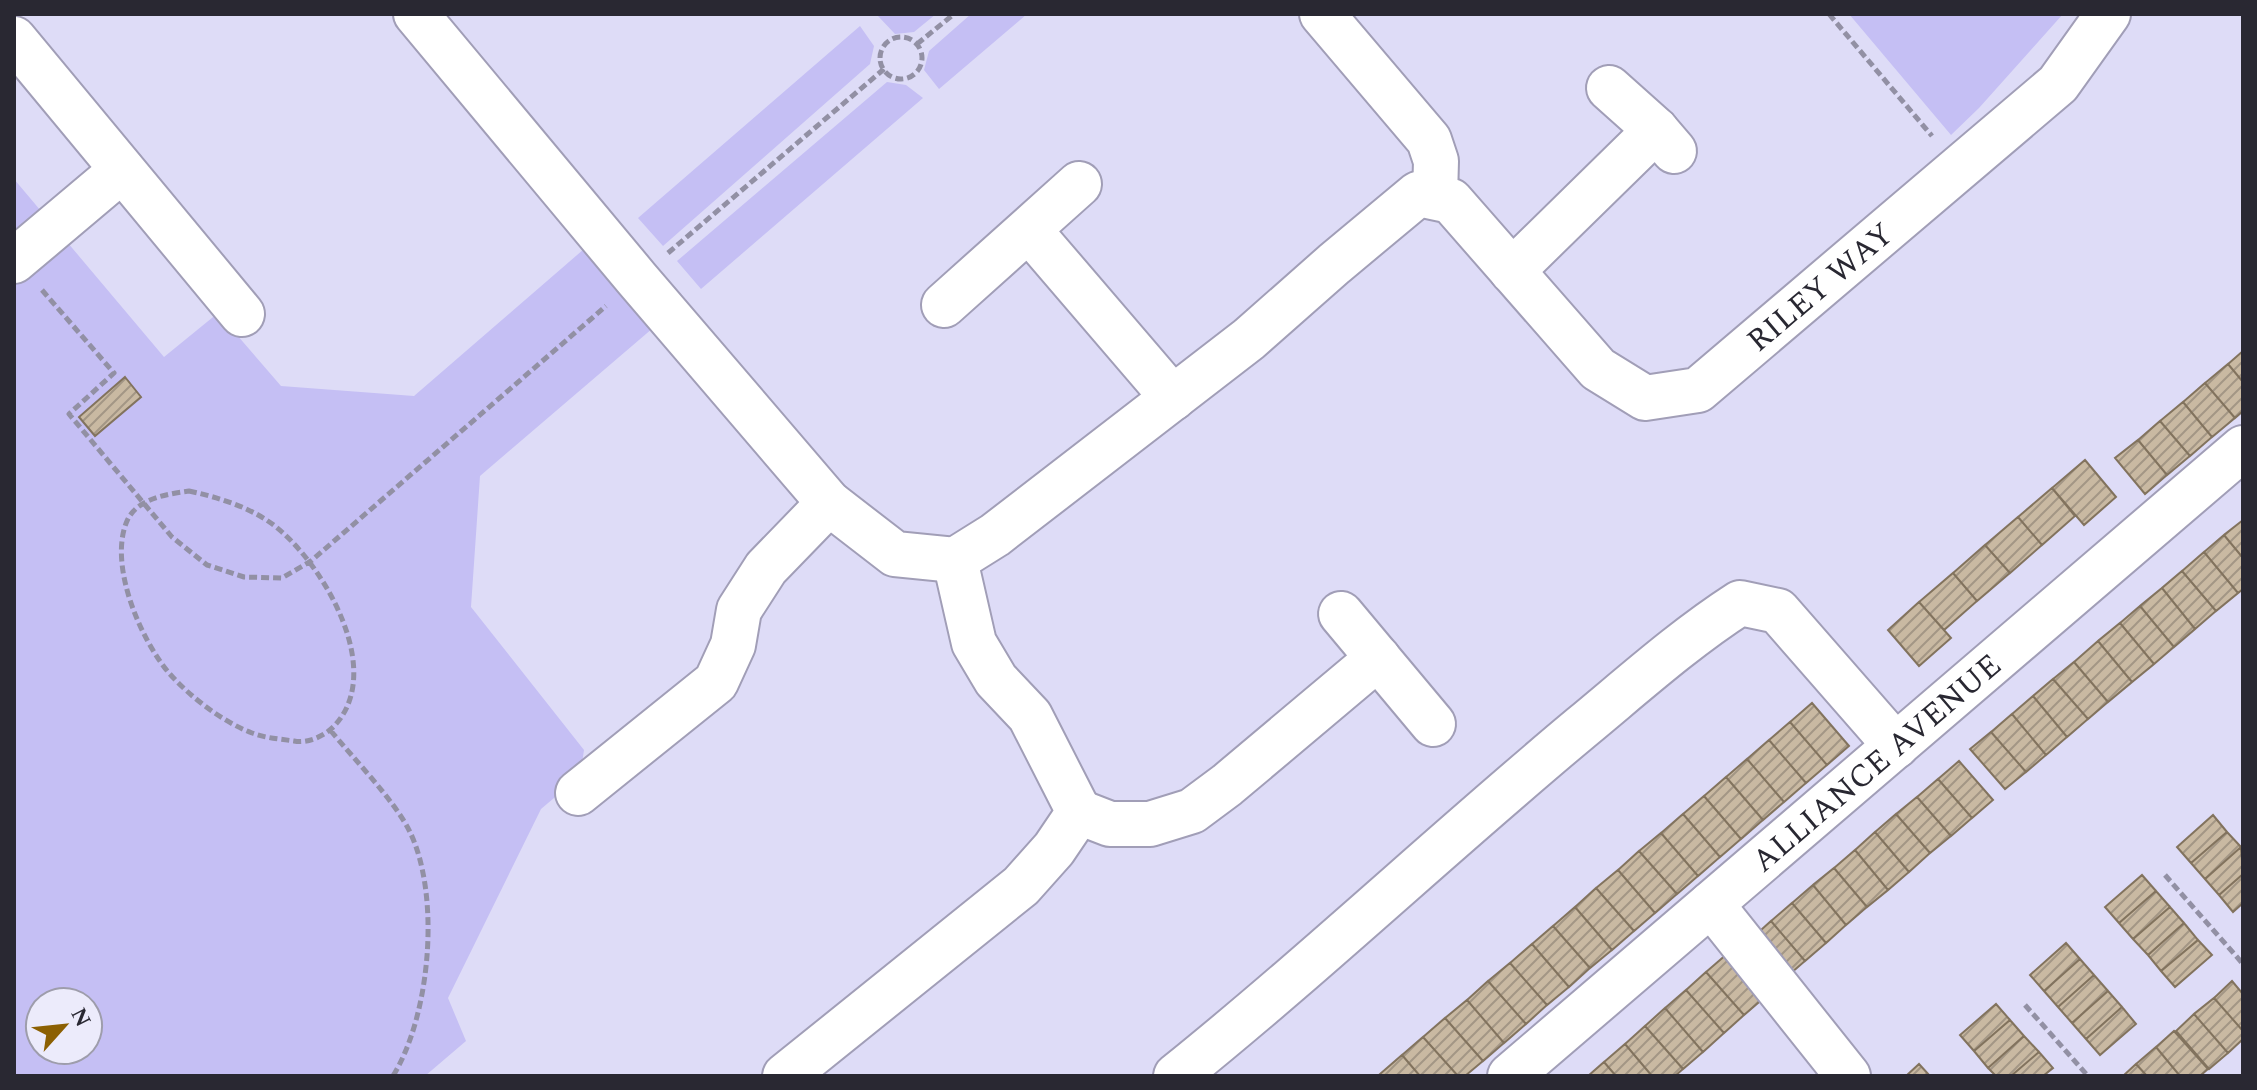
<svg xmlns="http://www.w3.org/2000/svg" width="2257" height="1090" viewBox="0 0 2257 1090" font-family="Spectral,serif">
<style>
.green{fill:#c5bff4;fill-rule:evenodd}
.building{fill:url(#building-hatch);stroke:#82735e;stroke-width:2}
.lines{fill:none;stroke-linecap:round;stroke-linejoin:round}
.minor-casing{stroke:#a19eb7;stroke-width:48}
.path{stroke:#9290a4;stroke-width:5;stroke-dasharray:8 4;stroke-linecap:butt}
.minor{stroke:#fff;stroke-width:44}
.labels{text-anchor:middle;stroke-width:8;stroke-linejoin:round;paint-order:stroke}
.street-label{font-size:32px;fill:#292832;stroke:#ecebfb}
</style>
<defs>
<pattern id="building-hatch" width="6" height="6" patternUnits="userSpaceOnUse" patternTransform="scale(2)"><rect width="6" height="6" fill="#c9b9a2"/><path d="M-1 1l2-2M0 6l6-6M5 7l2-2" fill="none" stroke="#a39685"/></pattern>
</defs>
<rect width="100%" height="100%" fill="#dedcf7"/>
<path class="green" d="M881,14H936L914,32L895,34L878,16Z
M971,14H1027L939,89L924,70L929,51Z
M1849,14H2063L1979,108L1951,135Z
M860,26L874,46L870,64L663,246L638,218Z
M887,82L906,85L923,98L701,289L677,261Z
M14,179L164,357L218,313L281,386L414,396L584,249L653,328L480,476L471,607L584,750L580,776L541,809L448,998L466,1041L425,1076H14ZM40,1002H88V1050H40Z"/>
<path class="building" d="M2243,351V382L2228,364Z
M2228,364L2243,382V411L2235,418L2205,383Z
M125,377L141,397L95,436L79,417Z
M2205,383L2235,418L2212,437L2183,402Z
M2183,402L2212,437L2190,456L2160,421Z
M2160,421L2190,456L2167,475L2138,440Z
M2138,440L2167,475L2145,494L2115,458Z
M2085,460L2116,497L2084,525L2052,488Z
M2052,488L2075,516L2042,545L2018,517Z
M2018,517L2042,545L2010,573L1985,545Z
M2243,520V558L2224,535Z
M2224,535L2243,558V589L2238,593L2204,552Z
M1985,545L2010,573L1977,601L1953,573Z
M2204,552L2238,593L2216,611L2182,571Z
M2182,571L2216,611L2195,629L2162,588Z
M1953,573L1977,601L1944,630L1919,602Z
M2162,588L2195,629L2174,647L2140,606Z
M1919,602L1951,638L1919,666L1888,630Z
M2140,606L2174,647L2154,664L2120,623Z
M2120,623L2154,664L2132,682L2098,641Z
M2098,641L2132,682L2108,702L2074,662Z
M2074,662L2108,702L2088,719L2053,679Z
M2053,679L2088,719L2067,737L2033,696Z
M2033,696L2067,737L2046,755L2012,714Z
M1812,703L1849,746L1827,765L1790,722Z
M2012,714L2046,755L2026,772L1991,732Z
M1790,722L1827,765L1806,783L1769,740Z
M1991,732L2026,772L2005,789L1970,749Z
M1769,740L1806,783L1784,802L1747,759Z
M1747,759L1784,802L1763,820L1726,777Z
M1959,761L1993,800L1972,818L1938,779Z
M1726,777L1763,820L1741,839L1704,796Z
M1938,779L1972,818L1951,836L1917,797Z
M1704,796L1741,839L1720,857L1683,814Z
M1917,797L1951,836L1930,853L1896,814Z
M1683,814L1720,857L1698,876L1661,833Z
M1896,814L1930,853L1909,872L1875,832Z
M2213,815L2227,832L2191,863L2177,847Z
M1875,832L1909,872L1888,890L1855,850Z
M2227,832L2241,847L2205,879L2191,863Z
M1661,833L1698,876L1677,894L1639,851Z
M2241,847L2243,874L2219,895L2205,879Z
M1855,850L1888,890L1867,907L1834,868Z
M1639,851L1677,894L1655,913L1618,870Z
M1834,868L1867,907L1846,925L1813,885Z
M1618,870L1655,913L1634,931L1596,888Z
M2243,874V903L2233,912L2219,895Z
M2142,875L2156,891L2119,923L2105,907Z
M1813,885L1846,925L1826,943L1792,903Z
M1596,888L1634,931L1612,950L1575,907Z
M2156,891L2170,907L2133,939L2119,923Z
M1792,903L1826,943L1805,961L1771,921Z
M1575,907L1612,950L1590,968L1553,926Z
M2170,907L2184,923L2148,955L2133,939Z
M1771,921L1805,961L1784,979L1751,939Z
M2184,923L2198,940L2161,971L2148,955Z
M1553,926L1590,968L1569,987L1532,944Z
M2198,940L2212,955L2175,987L2161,971Z
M2066,943L2080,959L2044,991L2030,975Z
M1532,944L1569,987L1547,1005L1510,963Z
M1727,954L1765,997L1744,1015L1706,972Z
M2080,959L2094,975L2058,1007L2044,991Z
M1510,963L1547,1005L1526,1024L1488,981Z
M1706,972L1744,1015L1724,1033L1686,990Z
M2094,975L2108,991L2072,1023L2058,1007Z
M1488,981L1526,1024L1504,1043L1467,1000Z
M2232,981L2243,994V1031L2214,998Z
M1686,990L1724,1033L1703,1052L1665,1008Z
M2108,991L2122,1007L2086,1039L2072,1023Z
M2214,998L2243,1031V1039L2228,1053L2194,1014Z
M1467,1000L1504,1043L1483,1061L1445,1018Z
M1996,1004L2010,1020L1974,1051L1960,1035Z
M2122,1007L2136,1024L2100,1055L2086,1039Z
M1665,1008L1703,1052L1683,1069L1645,1026Z
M2194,1014L2228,1053L2209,1069L2176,1031Z
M1445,1018L1483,1061L1465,1076H1458L1423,1037Z
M2010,1020L2024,1036L1988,1068L1974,1051Z
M1645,1026L1683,1069L1675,1076H1652L1625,1044Z
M2174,1031L2208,1069L2200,1076H2180L2156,1047Z
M2024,1036L2039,1052L2011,1076H1996L1988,1068Z
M1423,1037L1458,1076H1420L1402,1055Z
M1625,1044L1652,1076H1616L1604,1062Z
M2156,1047L2180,1076H2147L2136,1064Z
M2039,1052L2053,1068L2043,1076H2011Z
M1402,1055L1420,1076H1382L1380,1074Z
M1604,1062L1616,1076H1588Z
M1919,1064L1930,1076H1906Z
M2136,1064L2147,1076H2123Z"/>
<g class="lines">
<g class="minor-casing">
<g id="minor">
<path id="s1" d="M416,14L637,279L829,503L895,554L955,560L995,535L1249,339L1334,264L1418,194L1451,201L1598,369L1645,398L1698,390L2058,84L2108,14"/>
<path d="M1322,14L1429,140L1436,161L1435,197"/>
<path d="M14,39L242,314"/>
<path d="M1609,88L1656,130L1674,151"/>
<path d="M1029,230L1173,398"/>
<path d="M14,261L122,170"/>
<path d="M1512,271L1656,130"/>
<path d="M944,305L1079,184"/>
<path d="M1341,614L1433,724"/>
<path d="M578,793L716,682L733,645L739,610L766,568L829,503"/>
<path d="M1079,812L1110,824H1150L1192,811L1227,785L1378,658"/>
<path d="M1711,904L1848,1076"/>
<path d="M785,1076L1021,886L1054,849L1079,812L1030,716L996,680L974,643L955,560"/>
<path d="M1176,1076C1315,964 1445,841 1582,727C1634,684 1684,639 1740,603L1778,611L1896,746"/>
<path id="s2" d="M1510,1076L2243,448"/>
</g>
</g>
<path class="path" d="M1829,14L1932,136
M880 58a21 21 0 1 1 42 0a21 21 0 1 1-42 0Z
M917,44L954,14
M668,253L884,69
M42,290L114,373L69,414L172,537L207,565L244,577L282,578L311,561L606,306
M189,491C221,498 257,509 282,532C327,572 383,670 336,724C327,735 308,744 294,741C280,739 265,738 252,733C223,722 190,697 169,673C141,640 108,565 127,521C137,498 168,494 189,491Z
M331,731C353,758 395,801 410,832C441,897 430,1016 393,1076
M2165,875L2243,964
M2025,1005L2088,1076"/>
<use href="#minor" class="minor"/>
</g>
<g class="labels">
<g class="street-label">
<text dy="11" stroke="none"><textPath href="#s1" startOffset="1900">RILEY WAY</textPath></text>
<text dy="11" stroke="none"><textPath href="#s2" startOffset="482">ALLIANCE AVENUE</textPath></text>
</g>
</g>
<rect width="2257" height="1090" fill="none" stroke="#292832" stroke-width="32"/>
<g transform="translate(64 1026) rotate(63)"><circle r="38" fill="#ecebfb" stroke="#9e9dab" stroke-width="2"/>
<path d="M0-6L14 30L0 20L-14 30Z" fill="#8c6003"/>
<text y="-12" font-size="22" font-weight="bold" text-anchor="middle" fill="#292832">N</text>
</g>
</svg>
